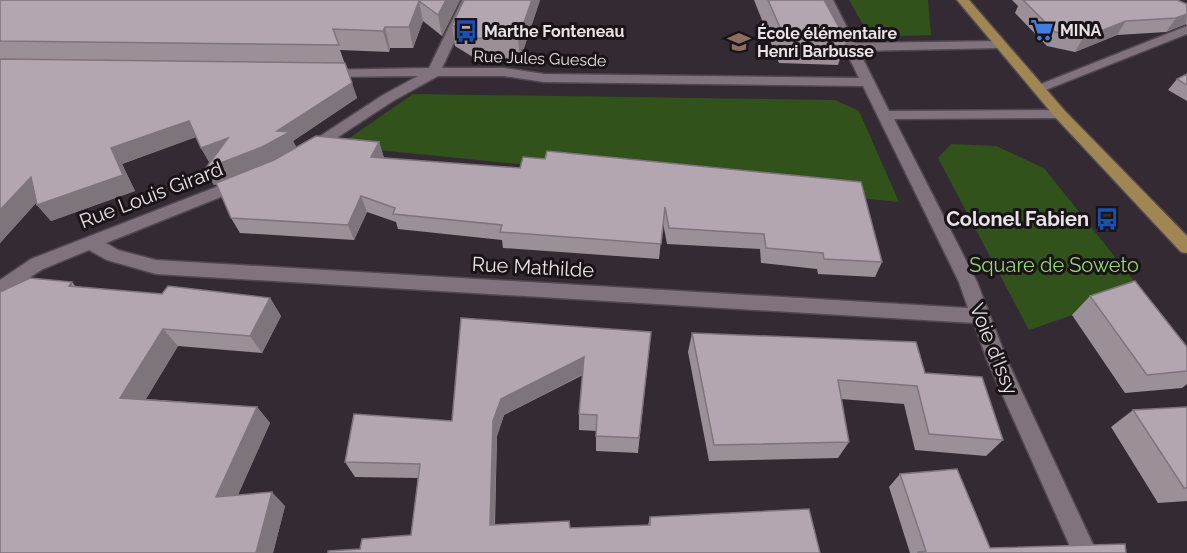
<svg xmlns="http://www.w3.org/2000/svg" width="1187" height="553" viewBox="0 0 1187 553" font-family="Raleway,sans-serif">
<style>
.green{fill:#31521b}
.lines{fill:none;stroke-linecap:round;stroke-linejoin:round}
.minor-casing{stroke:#514850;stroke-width:3}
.major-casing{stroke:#514850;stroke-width:3}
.minor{fill:#80737e;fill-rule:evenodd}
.major{fill:#a08653;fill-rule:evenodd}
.wall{fill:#9b8f98}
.shaded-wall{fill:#7e747c}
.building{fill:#b4a6b1;stroke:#7e747c;stroke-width:1.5}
.labels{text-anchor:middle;stroke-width:6;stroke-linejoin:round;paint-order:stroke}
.far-poi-label{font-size:16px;font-weight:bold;fill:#e9e2e8;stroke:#191418;text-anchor:start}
.far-street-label{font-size:16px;fill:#e9e2e8;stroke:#191418}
.street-label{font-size:20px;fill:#e9e2e8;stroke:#191418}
.poi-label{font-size:20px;font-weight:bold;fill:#e9e2e8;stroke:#191418;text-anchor:end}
.park-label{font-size:20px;fill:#97d76f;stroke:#191418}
</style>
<rect width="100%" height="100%" fill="#342a33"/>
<path class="green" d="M849,0H928L931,35L870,37Z
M413,94L835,100L859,111L899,202L338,146Z
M951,144L996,146L1044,168L1142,291L1029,330L938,158Z"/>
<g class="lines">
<g class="minor-casing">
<path id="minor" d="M462,0H474L442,68H504L544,74L859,78L821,0H833L855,43L1003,41L1005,44L999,48L859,51L889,111L1060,110L1067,114L1060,118L894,119L977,282L1007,360L1097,553H1073L987,360L974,323L156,274L107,260L89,250L43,269L0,296V280L31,259L242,177L250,182L248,186L106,243L118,250L156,260L968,308L959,282L863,86L544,82L504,76H438L393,101L315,152H305L302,149L305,146L383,95L418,76L325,77L318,73L320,70L429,68Z
M1187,26V34L1043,91H1033L1031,88Z"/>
</g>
<g class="major-casing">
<path id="major" d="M957,0H969L1065,111L1187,236V253L1181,252L1055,117Z"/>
</g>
<use href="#minor" class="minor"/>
<use href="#major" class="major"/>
</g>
<path class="wall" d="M0,0H460L442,36L423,21L413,48H390L389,52L340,50L357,98L293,141L296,147L379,142L384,158L520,168L882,262L875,277L818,274L817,269L761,263L760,249L667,244L663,223L659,259L503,248L502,240L398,229L396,222L367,212L354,240L240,233L231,218L217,184L214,185L205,169L210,163L201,148L196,137L122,164L135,191L51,221L37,205L36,203L0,243Z
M540,0L520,60L476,59L455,46L452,25Z
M754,0H824L846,40L838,65L779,63Z
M1012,0H1177L1187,4V26L1186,24L1166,32L1117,35L1075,52L1047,46L1015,13L1018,6Z
M1187,74V101L1168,90L1177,79Z
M72,282L76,287L162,294L270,298L281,316L262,353L178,346L146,399L257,407L270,423L238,495L285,506L273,553H0Z
M1090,296L1187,347V384L1182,388L1125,393L1072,315Z
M651,332L638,453L596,451V431L579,430V414L583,375L504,415L497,436L495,525L570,528L648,525L650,517L820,553L360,549L411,535L418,478L355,477L345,462L452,421Z
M692,333L925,373L1003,440L986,456L915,450L904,404L841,399L849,442L838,458L709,461L688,352Z
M1187,407V501L1158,503L1111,427L1133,410Z
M900,474L990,548L1126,553H910L889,487Z"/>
<path class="shaded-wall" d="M446,0H460L442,36L438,15Z
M532,0H540L520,60L518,39Z
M419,1L423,21L413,48L409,27Z
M1187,14L1186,24L1166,32L1176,18Z
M1126,21L1117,35L1075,52L1083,38Z
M385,27L390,48L389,52L383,31Z
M352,83L357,98L293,141L297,148L270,163L214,185L205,169L277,131Z
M189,121L198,136L122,164L135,191L51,221L37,205L111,148Z
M228,138L210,164L201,148Z
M379,142L384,158L371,157Z
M31,177L45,193L0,243V210Z
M361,196L367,212L354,240L348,225Z
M270,298L281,316L262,353L250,336Z
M163,329L178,346L137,413L120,398Z
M584,357L585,373L504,415L497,436L494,538L490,525L493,421L501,399Z
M257,407L270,423L231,510L216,497Z
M272,492L285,506L273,553H256Z"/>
<path class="building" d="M0,0H446L438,15L419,1L409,27H385L383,31L333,29L339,45L0,41Z
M464,0H532L518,39L473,38L452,25Z
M768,0H824L846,40L785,39Z
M1023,0H1177L1187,4V14L1176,18L1126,21L1083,38L1055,32Z
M0,59L345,63L352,83L277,131L290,132L262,147L205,169L228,138L201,148L189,121L111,148L123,175L37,205L31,177L0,210Z
M1187,74V85L1177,79Z
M316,136L379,142L371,157L520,168L523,157L545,159L547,151L861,182L882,262L824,259L823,253L766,248L764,234L669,228L665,207L661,244L500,232L502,225L393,214L395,208L361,196L348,225L231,218L216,183L274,160Z
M30,278L72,282L69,286L162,294L168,286L270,298L250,336L163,329L120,398L257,407L216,497L272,492L256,553H0V292Z
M1135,281L1187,347V371L1147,375L1090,296Z
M461,318L651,332L639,438L596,436L597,415L579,414L584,357L501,399L493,421L490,525L569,521L570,528L650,525V517L809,509L820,553H328V551L360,549L362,539L411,535L420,464L345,462L354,414L452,421Z
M692,333L916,342L925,373L982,377L1003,440L929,434L917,386L838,380L849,442L714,445Z
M1187,407V488H1184L1133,410Z
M957,469L990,548L1125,544L1126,553H918V552L926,551L900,474Z"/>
<defs>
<g id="supermarket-bare" transform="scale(1.8)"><path d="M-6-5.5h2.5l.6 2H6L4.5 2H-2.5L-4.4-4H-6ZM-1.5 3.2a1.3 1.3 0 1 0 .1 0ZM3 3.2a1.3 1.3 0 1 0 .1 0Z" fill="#3f7fe0" stroke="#191418" stroke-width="2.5" paint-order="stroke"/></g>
<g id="bus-bare" transform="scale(1.8)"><path d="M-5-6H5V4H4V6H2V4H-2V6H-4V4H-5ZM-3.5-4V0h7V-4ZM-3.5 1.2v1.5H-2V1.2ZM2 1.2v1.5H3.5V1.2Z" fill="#1a4fb4" stroke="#191418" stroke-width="2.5" paint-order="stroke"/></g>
<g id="school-bare" transform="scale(1.8)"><path d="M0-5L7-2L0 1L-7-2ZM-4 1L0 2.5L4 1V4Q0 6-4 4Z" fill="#8d6e63" stroke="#191418" stroke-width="2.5" paint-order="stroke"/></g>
</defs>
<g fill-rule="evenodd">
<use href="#supermarket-bare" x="1042" y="30"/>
<use href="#bus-bare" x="466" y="31"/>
<use href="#school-bare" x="739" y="42"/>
<use href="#bus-bare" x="1107" y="219"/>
</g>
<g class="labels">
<g class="far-poi-label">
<text x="1060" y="36">MINA</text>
<text x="484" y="37">Marthe Fonteneau</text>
<text x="757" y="39">École élémentaire<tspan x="757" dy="18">Henri Barbusse</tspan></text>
</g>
<g class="far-street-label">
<text transform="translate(540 58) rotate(2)" y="6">Rue Jules Guesde</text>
</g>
<g class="street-label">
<text transform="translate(151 195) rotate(-21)" y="7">Rue Louis Girard</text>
<text transform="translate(533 267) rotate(3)" y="7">Rue Mathilde</text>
<text transform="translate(994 349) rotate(68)" y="7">Voie d'Issy</text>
</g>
<g class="poi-label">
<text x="1089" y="226">Colonel Fabien</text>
</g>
<g class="park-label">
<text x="1054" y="272">Square de Soweto</text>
</g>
</g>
</svg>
